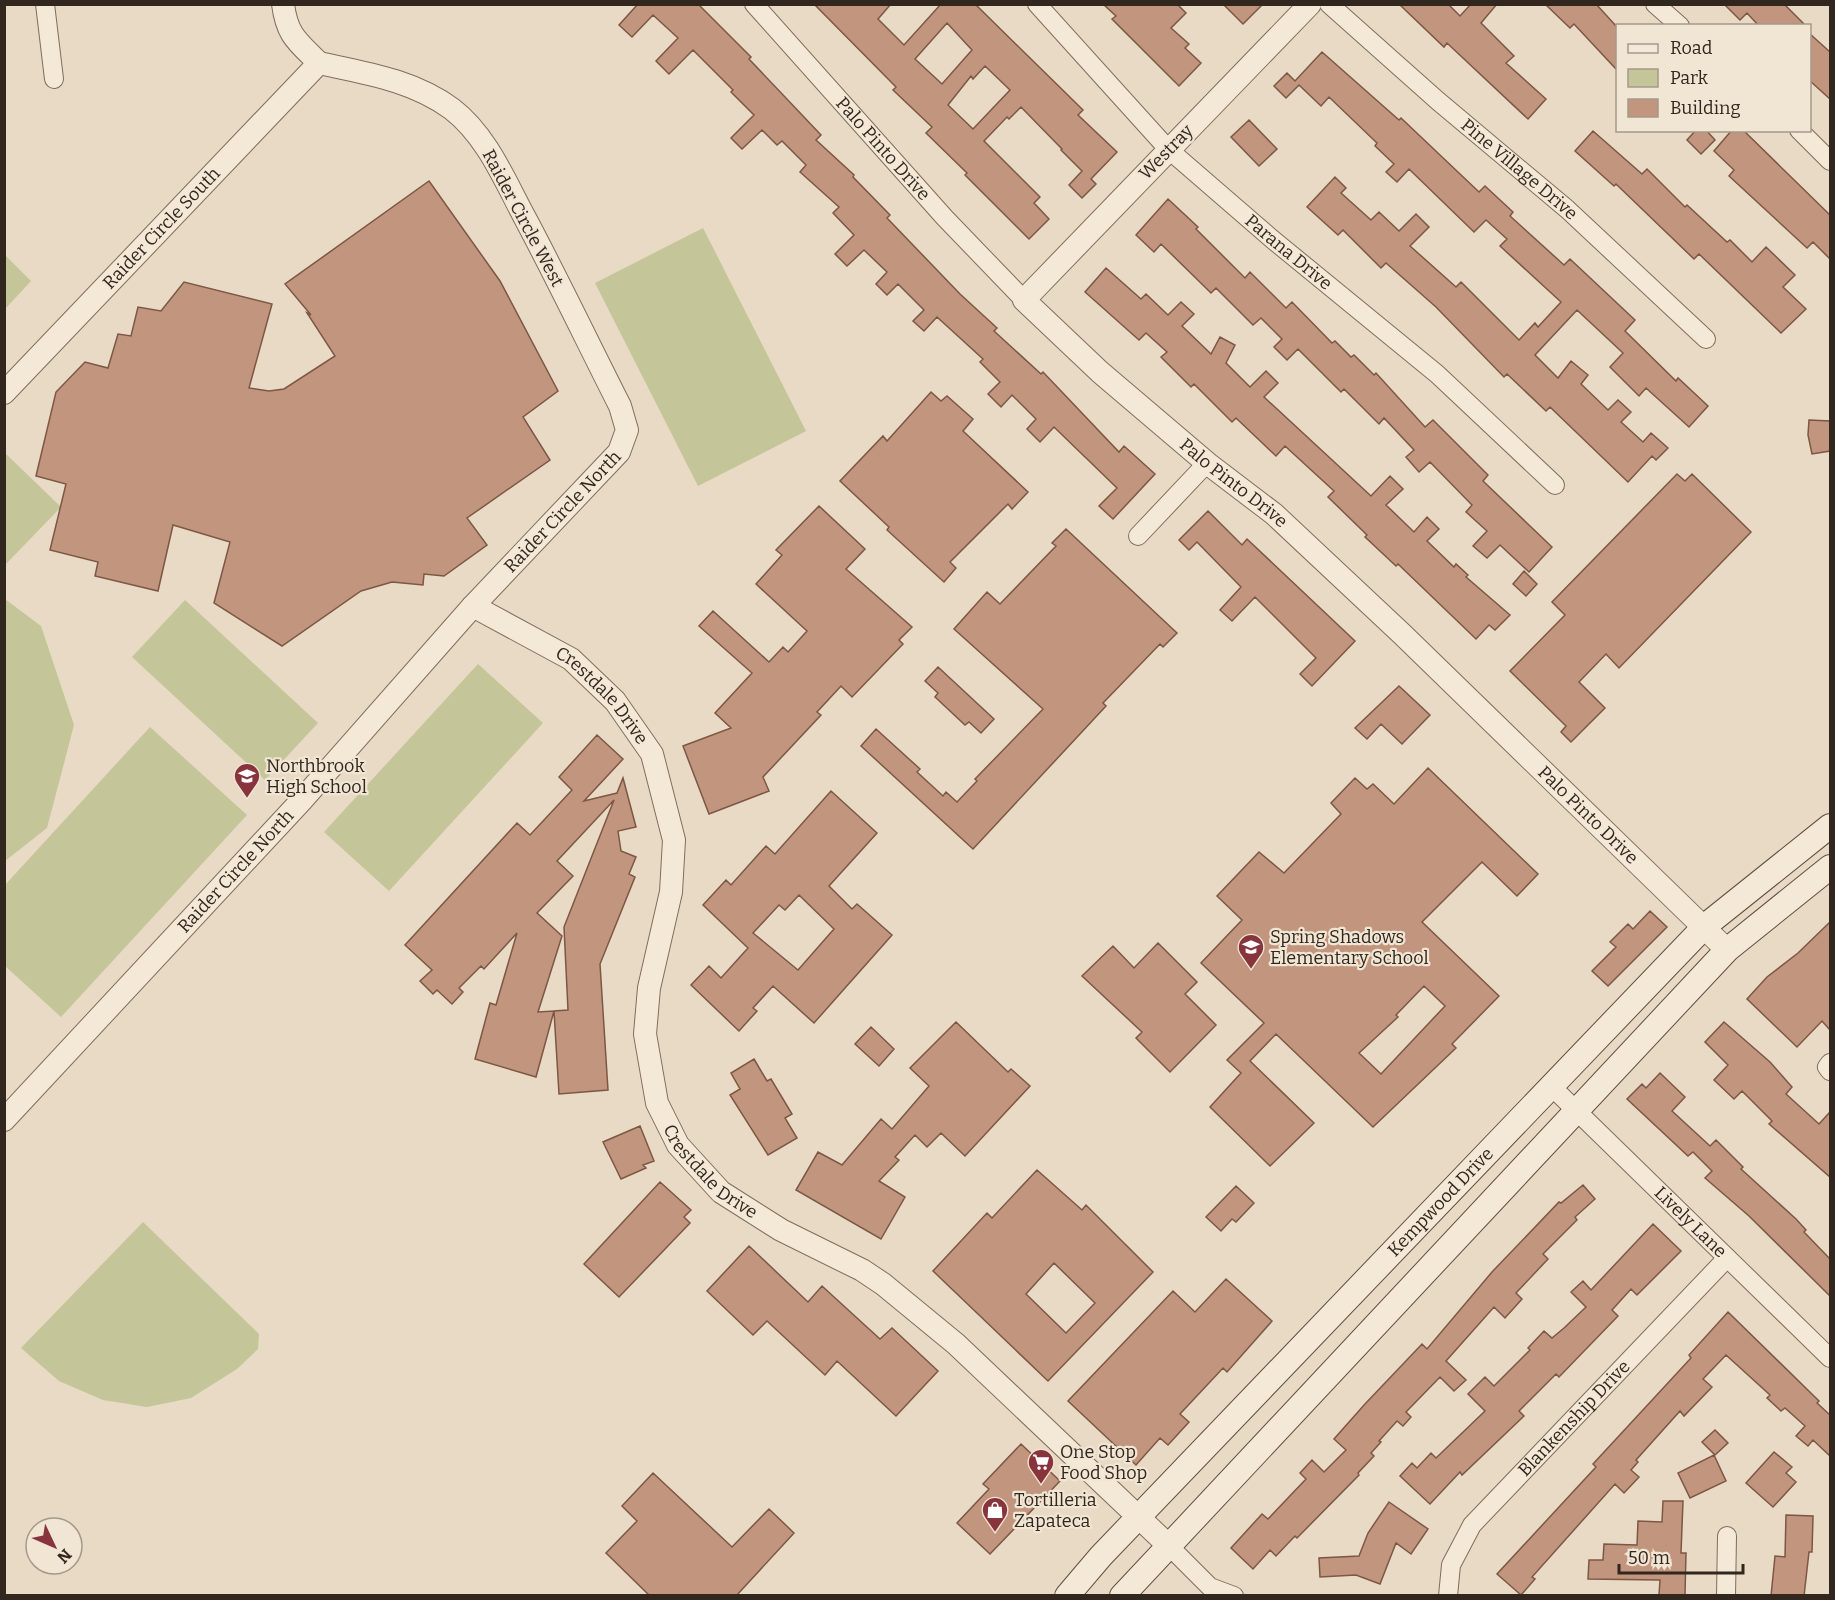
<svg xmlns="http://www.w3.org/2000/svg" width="1835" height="1600" viewBox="0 0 1835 1600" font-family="Bitter,serif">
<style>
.green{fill:#c4c599}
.building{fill:#c2957e;stroke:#7d5745;stroke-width:1.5;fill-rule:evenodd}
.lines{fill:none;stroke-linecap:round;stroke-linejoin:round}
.minor-casing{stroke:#816d5d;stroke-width:20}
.tertiary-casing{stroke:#816d5d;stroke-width:24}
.secondary-casing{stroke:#624e40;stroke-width:26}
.minor{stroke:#f4e9d6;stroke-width:18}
.tertiary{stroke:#f4e9d6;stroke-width:22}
.secondary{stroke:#f4e9d6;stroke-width:24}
.labels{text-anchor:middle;stroke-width:4.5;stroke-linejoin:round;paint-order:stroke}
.street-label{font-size:18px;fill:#32271f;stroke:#f1e5d3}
.poi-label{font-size:18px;fill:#32271f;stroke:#f1e5d3;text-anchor:start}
</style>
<rect width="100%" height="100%" fill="#e8dac4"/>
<path class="green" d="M703,228L806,431L698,486L595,283Z
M5,255L31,281L5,309H4Z
M5,453L61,507L5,565H4Z
M5,599L41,626L74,725L47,828L5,861Z
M185,600L318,723L265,780L132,657Z
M478,664L543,723L389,891L324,832Z
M150,727L247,815L61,1017L5,966V885Z
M143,1222L259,1334L258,1349L237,1369L191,1398L147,1407L103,1400L59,1381L21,1348Z"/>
<path class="building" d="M638,4H698L751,57L749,59L821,135L816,140L854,175L853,177L890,215L887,218L960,294L997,328L994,331L1041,374L1043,372L1119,452L1124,446L1155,474L1113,519L1099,506L1117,488L1054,427L1040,442L1027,429L1036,419L1012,395L1001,407L988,394L1000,382L980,362L983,359L937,317L924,331L913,321L924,310L898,284L887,295L876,284L887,272L864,250L847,266L835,254L854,235L833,213L839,207L800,172L806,165L782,141L777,145L762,130L742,149L731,138L754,115L731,92L733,90L693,50L669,74L656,61L678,38L653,15L632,37L619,25Z
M814,4H891L878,19L904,45L941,4H975L1083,110L1078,115L1117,152L1091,179L1096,184L1082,198L1069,185L1082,171L1061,150L1062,149L1021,107L1009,119L1007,117L984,141L1040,197L1034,203L1049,219L1029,239L965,175L967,173L926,133L932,127L893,90L896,87ZM947,23L972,50L942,84L915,59ZM985,66L1010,90L973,129L948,105L971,76L973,79Z
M1103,4H1177L1186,13L1171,28L1189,44L1185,48L1201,63L1179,86L1112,19L1116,16Z
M1223,4H1263L1243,24Z
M1399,4H1448L1460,16L1471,4H1497L1481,23L1514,56L1506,63L1546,99L1528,119L1447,43L1444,47Z
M1545,4H1596L1617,27V70L1574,24L1570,28Z
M1724,4H1784L1806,26H1759L1747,13L1740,20Z
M1809,33L1830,52V99L1809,80Z
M1322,52L1399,120L1401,118L1479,192L1485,186L1513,212L1510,216L1564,265L1570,259L1635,320L1625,331L1676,381L1678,378L1708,406L1689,427L1646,388L1639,396L1610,367L1623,353L1577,310L1535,355L1558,378L1571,361L1588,375L1581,384L1608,410L1618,400L1631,412L1621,422L1643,442L1651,433L1668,448L1656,460L1652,456L1628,482L1550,407L1546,411L1507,374L1504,377L1436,307L1386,263L1381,268L1343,230L1338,235L1307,207L1335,177L1346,188L1341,193L1371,220L1379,212L1399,231L1416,214L1429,227L1410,246L1456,287L1461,282L1519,340L1535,323L1538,327L1561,302L1500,246L1507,239L1486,220L1474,232L1409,169L1397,182L1386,172L1394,164L1375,146L1377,143L1329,97L1321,106L1299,85L1286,98L1274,86L1287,73L1295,81Z
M1249,120L1277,149L1259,166L1231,137Z
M1696,130H1706L1715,140L1701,154L1687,140Z
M1732,130H1743L1830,215V259L1813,242L1807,248L1729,176L1734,170L1714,151Z
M1593,131L1642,174L1647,169L1685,207L1687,205L1727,242L1730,240L1752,262L1766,247L1795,275L1783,287L1806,309L1781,333L1699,254L1694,259L1616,184L1614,186L1575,151Z
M429,181L500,281L558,391L523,417L550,460L467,518L487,545L444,576L424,574L423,585L392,582L361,591L282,646L214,603L230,542L173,525L158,591L95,576L98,562L50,550L66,484L36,476L56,392L85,362L108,368L118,334L131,336L138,307L161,311L184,282L272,304L249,388L269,391L284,389L335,356L307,313L311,315L285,284Z
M1168,199L1198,227L1196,229L1245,278L1250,272L1286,308L1292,302L1332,343L1335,341L1351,357L1354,355L1374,375L1376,373L1425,427L1433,420L1488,475L1483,481L1552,547L1529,572L1500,545L1487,558L1473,546L1487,531L1466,512L1472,505L1430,462L1419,472L1406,457L1414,450L1384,418L1379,424L1344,389L1341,392L1298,349L1287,360L1274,347L1282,339L1261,318L1253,325L1216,288L1211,293L1161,244L1154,252L1136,235Z
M1106,268L1141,299L1146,294L1168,315L1181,302L1194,314L1182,326L1211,354L1220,337L1235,345L1226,363L1250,387L1266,371L1278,383L1264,397L1371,496L1390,476L1403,489L1386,505L1414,532L1427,517L1439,529L1427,541L1454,567L1456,564L1468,575L1466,577L1510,615L1495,630L1489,625L1476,639L1398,564L1396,566L1365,537L1367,535L1328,497L1334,491L1285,446L1276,456L1236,418L1232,422L1194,384L1191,387L1161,357L1167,352L1146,333L1139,340L1085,292Z
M931,392L941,401L947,396L973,419L963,431L1028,492L1012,509L1008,504L950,562L956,568L944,582L887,530L889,527L840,481L883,436L887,441Z
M1809,420L1830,421V451L1812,454L1808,435Z
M1677,474L1685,481L1692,474L1751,532L1619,668L1606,654L1579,682L1605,708L1571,742L1561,732L1566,726L1510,671L1565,615L1552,602Z
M819,506L865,549L846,569L912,627L899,640L903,644L852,697L841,686L817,712L821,715L763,777L769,791L709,814L683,746L731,728L715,713L752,673L699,626L713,611L769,662L783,647L788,652L807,631L756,584L782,555L776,550Z
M1208,511L1242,545L1247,539L1355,641L1312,686L1300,674L1316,658L1255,597L1232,621L1220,610L1241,587L1197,542L1189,550L1179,540Z
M1066,529L1177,633L1163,647L1160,644L1103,703L1106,706L973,849L861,746L876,729L920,769L917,772L943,796L946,792L957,802L977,781L975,779L1043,709L954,629L987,592L1000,604L1056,546L1052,543Z
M1524,571L1537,584L1526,596L1513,584Z
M938,667L994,719L981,733L969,722L965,725L935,697L938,693L925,681Z
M1399,686L1430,715L1402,744L1381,724L1367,739L1355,728Z
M597,735L623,759L584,801L617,793L623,778L636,827L618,831L621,851L636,857L629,874L635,877L600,964L608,1090L559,1094L554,1011L568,1010L564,927L614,800L557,861L573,876L537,913L562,936L538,1012L554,1011L536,1077L475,1059L490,1003L496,1005L517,933L484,969L481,966L459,988L463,992L452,1004L437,990L433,994L420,981L432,970L405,945L517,823L530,835L572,790L559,777Z
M1428,768L1538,874L1517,896L1482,862L1422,922L1499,996L1452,1044L1456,1048L1373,1127L1276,1034L1250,1061L1314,1123L1270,1166L1210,1107L1241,1073L1227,1060L1264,1023L1201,963L1242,920L1217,896L1259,852L1284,873L1341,814L1331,803L1355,778L1367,789L1373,784L1394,804ZM1424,986L1445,1006L1381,1074L1359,1053L1398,1017L1396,1015Z
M831,791L877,833L829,886L852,909L857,904L892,935L814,1023L773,986L753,1008L757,1011L739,1031L691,985L709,966L721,978L748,948L703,905L726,880L731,885L766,846L775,854ZM799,895L834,929L798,970L753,933L779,905L785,910Z
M1650,911L1667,927L1608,986L1592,971L1616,947L1610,942L1628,924L1633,929Z
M1830,922V1030L1822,1021L1797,1047L1747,999L1767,977L1798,953Z
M1158,943L1197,982L1185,994L1216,1025L1170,1072L1136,1038L1142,1032L1082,976L1113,946L1134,968Z
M956,1022L1008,1072L1011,1069L1030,1086L965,1156L941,1133L927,1147L915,1135L895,1157L899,1160L879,1181L905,1197L881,1239L796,1190L818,1152L842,1165L881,1119L892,1129L929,1086L910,1068Z
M1724,1022L1770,1062L1792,1087L1786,1094L1819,1124L1830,1112V1177L1769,1124L1772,1121L1742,1091L1734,1099L1714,1080L1728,1065L1705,1042Z
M871,1027L894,1049L879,1066L855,1044Z
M754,1059L767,1081L771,1079L792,1114L785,1118L797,1138L768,1155L730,1095L740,1089L731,1073Z
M1660,1073L1685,1097L1672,1111L1710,1146L1716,1140L1743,1167L1741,1169L1796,1219L1806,1230L1804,1232L1830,1259V1296L1749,1216L1705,1178L1712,1171L1693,1152L1688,1156L1627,1099L1642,1084L1646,1088Z
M640,1126L654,1161L643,1165L646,1168L621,1179L603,1142Z
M1037,1170L1082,1210L1086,1205L1153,1272L1048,1381L933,1271L987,1213L992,1218ZM1054,1263L1095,1303L1066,1333L1026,1294Z
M660,1182L691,1210L684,1217L690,1223L619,1297L584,1264Z
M1583,1185L1595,1199L1575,1217L1577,1220L1543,1254L1548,1259L1516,1293L1522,1299L1505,1318L1494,1307L1446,1361L1466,1380L1454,1391L1440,1377L1406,1412L1411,1417L1403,1426L1397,1421L1379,1441L1381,1442L1371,1453L1374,1456L1358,1473L1359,1475L1297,1538L1295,1536L1276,1556L1270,1550L1253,1569L1231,1548L1262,1514L1268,1519L1306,1479L1300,1473L1312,1460L1324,1472L1346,1450L1334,1439L1365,1404L1422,1344L1427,1349L1492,1272L1559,1202L1561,1203Z
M1236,1186L1254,1203L1236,1222L1232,1219L1221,1231L1206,1217Z
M1653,1224L1681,1251L1637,1295L1631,1289L1612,1310L1618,1316L1559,1377L1556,1374L1519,1411L1524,1416L1462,1475L1460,1472L1430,1504L1400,1476L1412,1463L1417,1468L1431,1453L1436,1458L1485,1411L1468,1394L1485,1377L1494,1386L1530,1350L1528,1348L1544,1331L1552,1338L1564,1328L1586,1307L1571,1292L1583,1281L1591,1290Z
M749,1246L808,1302L822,1286L880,1339L892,1328L938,1371L896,1416L837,1361L825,1375L767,1321L753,1335L707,1291Z
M1226,1279L1272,1321L1227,1372L1223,1368L1180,1414L1189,1422L1168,1445L1160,1438L1136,1465L1068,1401L1173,1291L1195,1312Z
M1728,1312L1819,1401L1817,1403L1830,1415V1456L1813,1440L1808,1446L1796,1436L1805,1426L1785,1408L1781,1411L1767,1398L1770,1395L1726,1355L1703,1379L1712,1387L1684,1416L1680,1411L1636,1460L1638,1462L1631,1470L1639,1477L1624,1493L1615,1484L1532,1577L1535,1579L1521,1595L1497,1574L1596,1467L1593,1464L1691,1358L1689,1355Z
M1715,1430L1728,1443L1715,1455L1702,1442Z
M1021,1444L1060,1481L990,1554L957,1523L989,1489L983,1484Z
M1774,1452L1792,1467L1786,1473L1796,1482L1773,1507L1746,1483Z
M1714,1455L1726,1481L1690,1498L1678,1473Z
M653,1473L732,1547L769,1509L794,1533L736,1596H650L606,1553L637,1521L622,1506Z
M1663,1501H1683L1681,1553H1686L1685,1595H1659L1660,1580L1588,1579L1589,1560H1603L1604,1544L1637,1545L1638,1521L1662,1522Z
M1389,1502L1428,1529L1411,1554L1396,1543L1380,1584L1356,1575L1320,1577L1319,1558L1359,1556L1368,1533Z
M1786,1515L1813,1516L1812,1552H1809L1804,1596H1771L1775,1556L1785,1557Z"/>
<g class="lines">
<g class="minor-casing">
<g id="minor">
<path d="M45,4L54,79"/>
<path id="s1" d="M754,4L945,218L1024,300"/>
<path id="s2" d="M1037,4L1168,149L1272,239L1437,374L1555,485"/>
<path id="s3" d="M1329,4L1438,101L1567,209L1706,339"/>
<path d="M1655,4L1680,26"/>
<path d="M1799,130L1830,161"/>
<path d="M1138,536L1207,463"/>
<path d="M1830,1063L1827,1067L1830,1071"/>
<path id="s4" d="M1551,1086L1830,1358"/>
<path d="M1169,1546L1210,1587L1234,1596"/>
<path id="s5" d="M1448,1596L1451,1565L1472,1525L1727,1258"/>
<path d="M1726,1596L1727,1536"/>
</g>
</g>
<g class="tertiary-casing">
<g id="tertiary">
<path d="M283,4C287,36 298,42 319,63"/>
<path id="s6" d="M1310,4L1024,300L1100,372L1207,463L1274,514L1402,634L1727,950"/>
<path id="s7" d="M4,393L319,63"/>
<path id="s8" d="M473,606L571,659L615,701L652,754L674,840L671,892L649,988L645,1034L657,1103L678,1145L721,1192L781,1230L862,1270L883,1284L956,1344L1169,1546"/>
<path id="s9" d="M4,1120L302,800L473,606L619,452L627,430L620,406C588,343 558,280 525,218C505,181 487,136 452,109C413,80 365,73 319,63"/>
</g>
</g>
<g class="secondary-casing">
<g id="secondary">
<path id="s10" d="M1067,1596L1101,1556L1705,926L1830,826"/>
<path d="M1122,1596L1727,950L1830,867"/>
</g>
</g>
<use href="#minor" class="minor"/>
<use href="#tertiary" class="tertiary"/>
<use href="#secondary" class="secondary"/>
</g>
<defs>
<g id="school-pin" transform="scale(1.35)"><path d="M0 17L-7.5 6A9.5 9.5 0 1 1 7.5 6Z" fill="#88343c" stroke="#f1e5d3"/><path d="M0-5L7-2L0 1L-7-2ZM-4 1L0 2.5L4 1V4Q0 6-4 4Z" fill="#fff"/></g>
<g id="supermarket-pin" transform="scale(1.35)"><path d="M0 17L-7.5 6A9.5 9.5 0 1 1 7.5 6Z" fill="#88343c" stroke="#f1e5d3"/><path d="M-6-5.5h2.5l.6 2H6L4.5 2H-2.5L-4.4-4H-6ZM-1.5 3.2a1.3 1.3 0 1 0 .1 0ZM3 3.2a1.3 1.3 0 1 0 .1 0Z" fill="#fff"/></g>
<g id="shop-pin" transform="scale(1.35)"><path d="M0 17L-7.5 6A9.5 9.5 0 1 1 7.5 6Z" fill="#88343c" stroke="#f1e5d3"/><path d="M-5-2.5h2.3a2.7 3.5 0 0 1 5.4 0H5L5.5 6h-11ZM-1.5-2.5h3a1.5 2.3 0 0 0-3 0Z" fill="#fff"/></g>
</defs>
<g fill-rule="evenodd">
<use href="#school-pin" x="247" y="776"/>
<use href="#school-pin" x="1251" y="947"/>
<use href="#supermarket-pin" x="1041" y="1462"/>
<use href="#shop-pin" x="995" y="1510"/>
</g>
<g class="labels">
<g class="street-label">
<text dy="6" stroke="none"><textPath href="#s1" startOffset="194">Palo Pinto Drive</textPath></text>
<text transform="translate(1166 152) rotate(-46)" y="6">Westray</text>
<text dy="6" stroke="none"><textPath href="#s3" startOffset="252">Pine Village Drive</textPath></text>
<text transform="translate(523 218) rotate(62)" y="6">Raider Circle West</text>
<text dy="6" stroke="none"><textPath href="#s7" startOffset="228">Raider Circle South</textPath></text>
<text dy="6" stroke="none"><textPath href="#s2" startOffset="354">Parana Drive</textPath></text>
<text dy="6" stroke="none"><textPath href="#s6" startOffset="690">Palo Pinto Drive</textPath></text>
<text dy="6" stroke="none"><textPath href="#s9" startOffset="826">Raider Circle North</textPath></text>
<text dy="6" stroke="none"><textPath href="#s8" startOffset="159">Crestdale Drive</textPath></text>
<text dy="6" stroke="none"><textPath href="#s6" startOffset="1176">Palo Pinto Drive</textPath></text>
<text dy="6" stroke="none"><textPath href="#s9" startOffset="340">Raider Circle North</textPath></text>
<text dy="6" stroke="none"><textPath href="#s8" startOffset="681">Crestdale Drive</textPath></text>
<text dy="6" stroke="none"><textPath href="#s10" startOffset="543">Kempwood Drive</textPath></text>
<text dy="6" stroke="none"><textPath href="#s4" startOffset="195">Lively Lane</textPath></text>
<text dy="6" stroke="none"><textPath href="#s5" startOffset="224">Blankenship Drive</textPath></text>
</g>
<g class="poi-label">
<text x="266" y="772">Northbrook<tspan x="266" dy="21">High School</tspan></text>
<text x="1270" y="943">Spring Shadows<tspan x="1270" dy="21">Elementary School</tspan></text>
<text x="1060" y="1458">One Stop<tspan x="1060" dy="21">Food Shop</tspan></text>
<text x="1014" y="1506">Tortilleria<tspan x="1014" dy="21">Zapateca</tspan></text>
</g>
</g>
<rect width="1835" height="1600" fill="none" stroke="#32271f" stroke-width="12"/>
<rect x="1616" y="24" width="195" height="108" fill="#f1e5d3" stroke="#a5998b" stroke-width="1.5"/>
<rect x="1628" y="44" width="30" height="9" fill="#f4e9d6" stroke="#a5998b" stroke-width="1.5"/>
<text x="1670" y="54" font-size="18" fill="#32271f">Road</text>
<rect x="1628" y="69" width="30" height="18" fill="#c4c599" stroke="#a5998b" stroke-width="1.5"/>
<text x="1670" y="84" font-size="18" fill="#32271f">Park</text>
<rect x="1628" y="99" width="30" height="18" fill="#c2957e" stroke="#a5998b" stroke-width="1.5"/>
<text x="1670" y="114" font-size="18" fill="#32271f">Building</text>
<g transform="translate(54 1546) rotate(134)"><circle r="28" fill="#f1e5d3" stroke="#a5998b" stroke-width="1.5"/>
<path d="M0-4.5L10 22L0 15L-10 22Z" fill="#88343c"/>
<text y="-9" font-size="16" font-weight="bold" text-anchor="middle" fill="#32271f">N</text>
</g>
<path d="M1619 1564v9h124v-9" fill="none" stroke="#32271f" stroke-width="3"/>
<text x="1628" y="1564" font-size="18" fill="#32271f" stroke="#f1e5d3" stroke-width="4.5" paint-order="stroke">50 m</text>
</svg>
